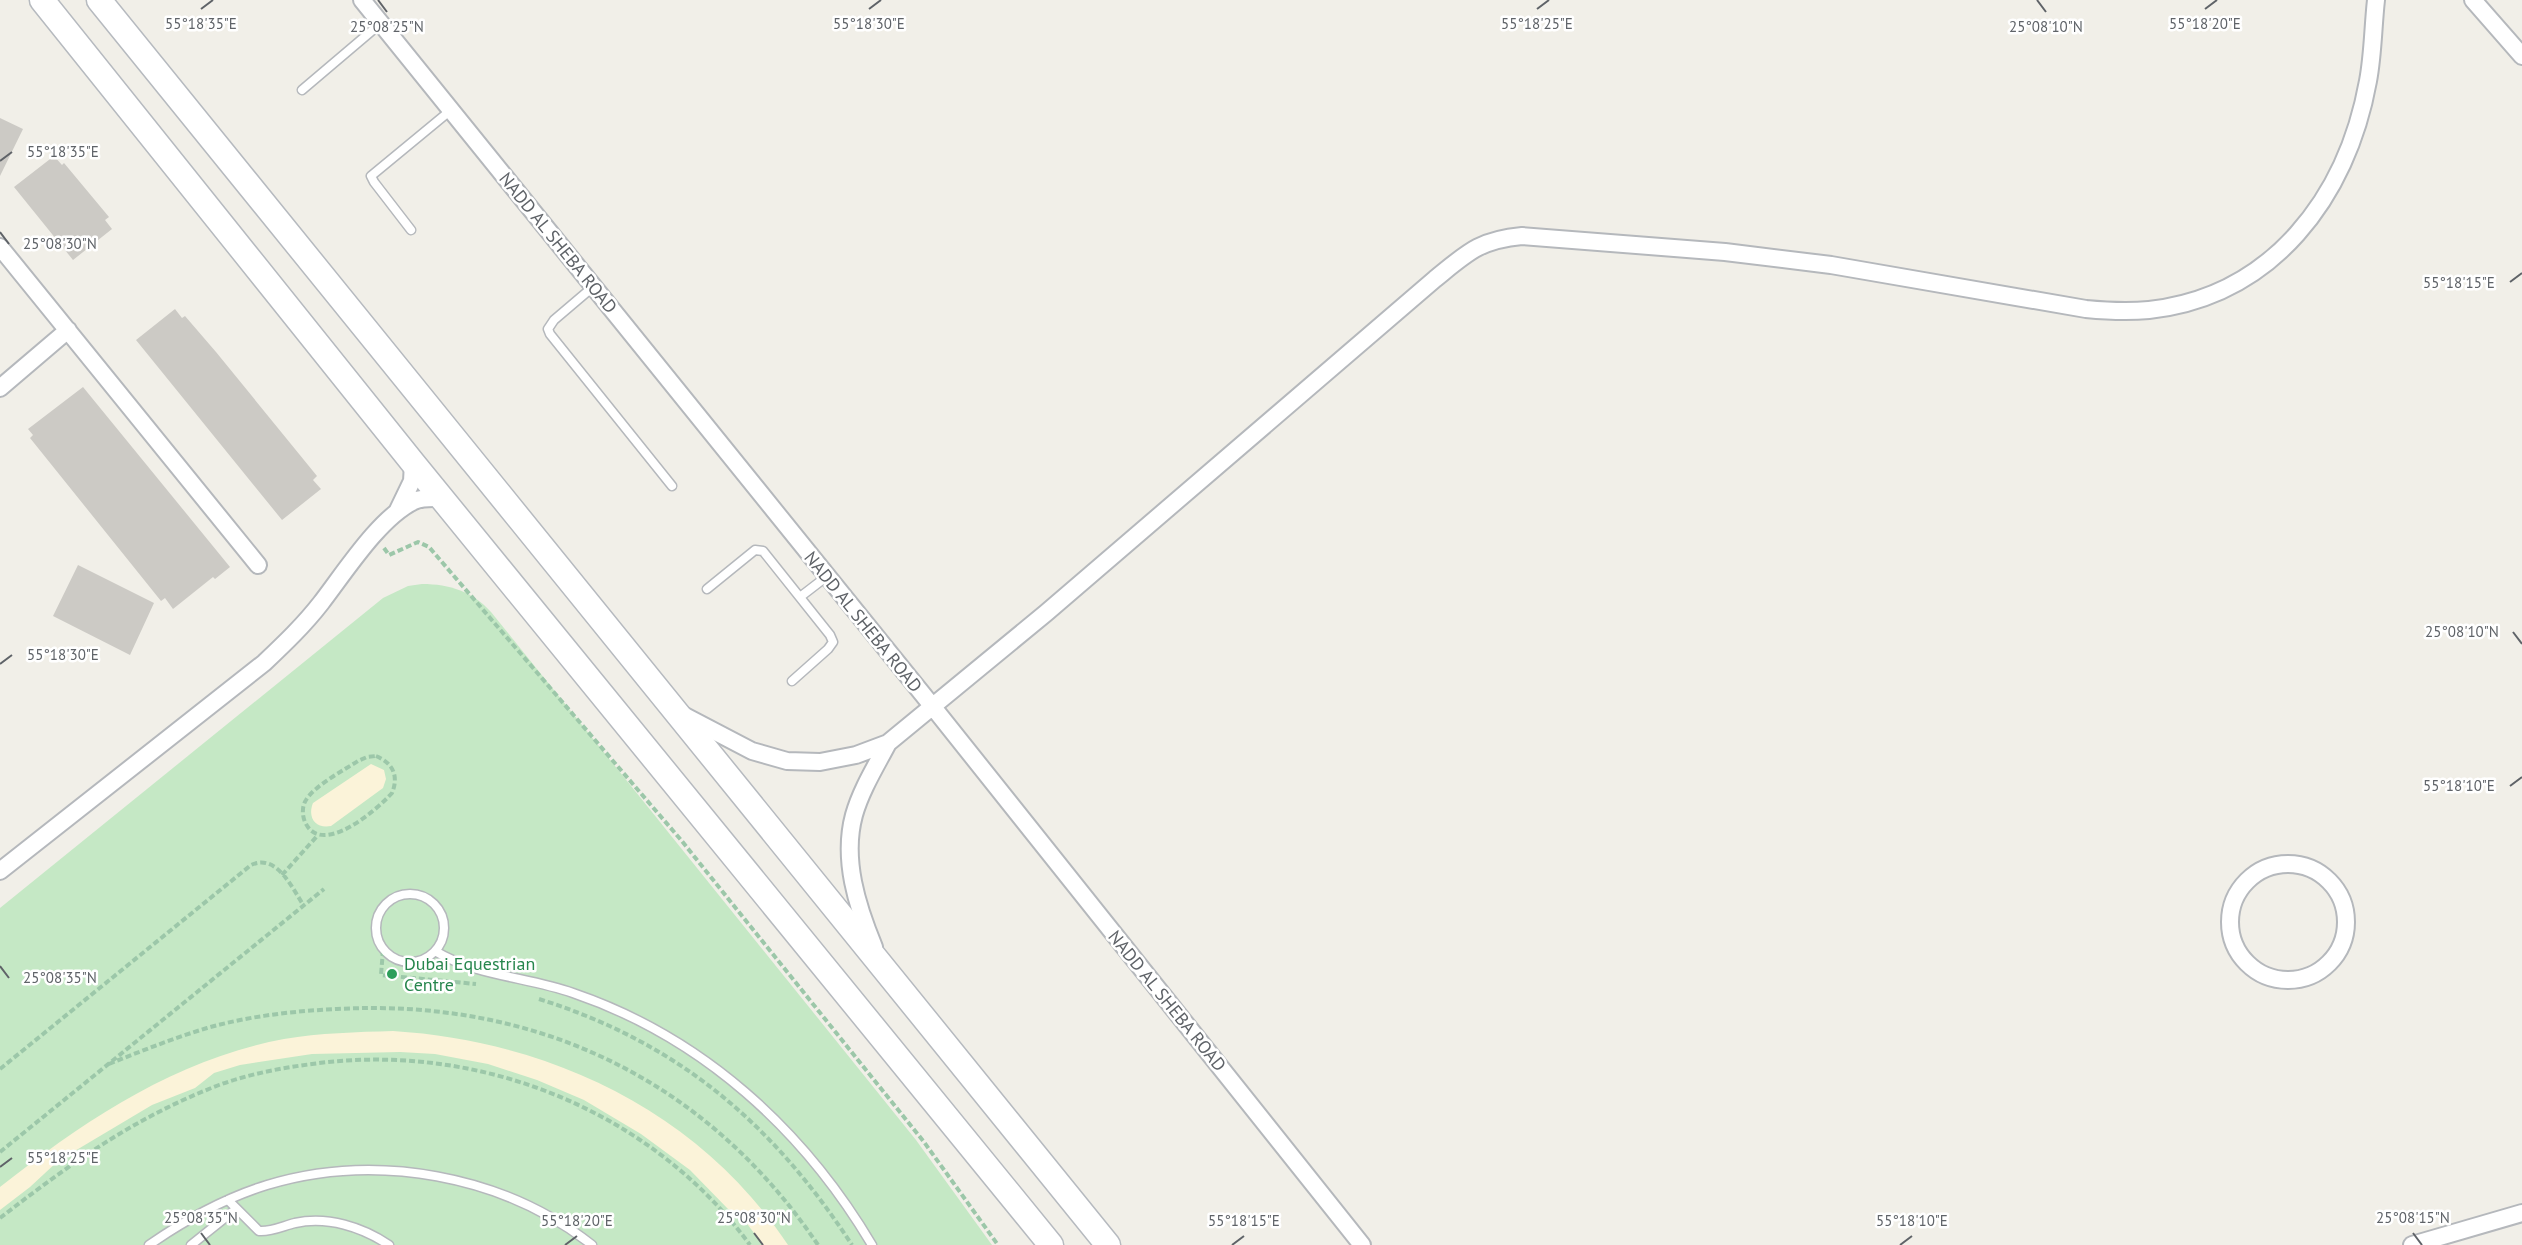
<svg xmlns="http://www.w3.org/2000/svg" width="2522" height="1245" viewBox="0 0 2522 1245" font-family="'PT Sans',sans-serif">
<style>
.green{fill:#c5e8c5}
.sand{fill:#fbf3d9}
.building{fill:#cccac5}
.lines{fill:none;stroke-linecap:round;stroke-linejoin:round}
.lane-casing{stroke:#b5b8bc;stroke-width:11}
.street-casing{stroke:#b5b8bc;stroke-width:20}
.secondary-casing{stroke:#b6babf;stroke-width:27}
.path{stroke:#9cc7a9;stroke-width:4;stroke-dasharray:6 3;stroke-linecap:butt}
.lane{stroke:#fff;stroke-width:8}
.street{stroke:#fff;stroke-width:16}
.secondary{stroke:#fff;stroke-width:24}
.ticks{fill:none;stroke:#5f6368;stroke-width:2}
.leisure-dot{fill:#2e9e5b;stroke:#fff;stroke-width:2}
.labels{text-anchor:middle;stroke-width:5;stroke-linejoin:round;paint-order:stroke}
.street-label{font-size:18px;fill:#5f6368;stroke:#fff}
.leisure-label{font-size:18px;fill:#27864d;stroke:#fff;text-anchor:start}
.ticks-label{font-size:15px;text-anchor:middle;fill:#5f6368;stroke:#fff;stroke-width:5;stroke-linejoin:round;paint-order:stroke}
</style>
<rect width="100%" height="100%" fill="#f1efe8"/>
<path class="green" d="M422,584C450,584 473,592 491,612L916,1140L992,1245H0V908L383,598L408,586Z"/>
<path class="sand" d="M371,764L384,770L386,779L383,788L331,826C316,829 307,818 313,803Z
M393,1031C550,1041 699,1111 788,1245H763L739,1213L728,1209L690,1170L641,1134L584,1100L537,1080L488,1064L435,1054L400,1052L312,1054L240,1065L214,1073L195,1088L152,1105L58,1161L30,1187L0,1210V1187C85,1120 176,1059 284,1039C320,1033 357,1032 393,1031Z"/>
<path class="building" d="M0,118L23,129L0,176Z
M54,156L62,165L64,163L109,217L105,220L112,229L73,260L14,187Z
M175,309L182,318L185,316L216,352L317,476L313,480L321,489L282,520L136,340Z
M83,387L230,567L215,579L213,577L173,609L165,598L161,601L30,438L33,435L28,429Z
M78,565L154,603L130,655L53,616Z"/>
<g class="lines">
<g class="lane-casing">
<path id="lane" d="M302,90L381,23
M411,230L374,182L371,176L451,110
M594,286L554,320L548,329L550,334L672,486
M707,589L755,550L763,551L830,635L833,642L828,649L792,681
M800,597L826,577
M376 928a34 34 0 1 1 68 0a34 34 0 1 1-68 0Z
M435,951C476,976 528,977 573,993C702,1037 803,1129 872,1245
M228,1200L259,1231C271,1232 283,1226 295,1223C328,1216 362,1227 389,1245
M149,1245C185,1220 225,1198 267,1185C376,1152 503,1175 592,1245
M191,1245L236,1209"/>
</g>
<g class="street-casing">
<path id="street" d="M362,0L933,707L1362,1245
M2473,0L2522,56
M0,247L258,565
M0,388L68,330
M398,510L412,481L413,463
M685,716L752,751L787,761L820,762L856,755L888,743L1046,613L1435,279C1467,253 1479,240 1522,236L1725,252L1831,265L2086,309C2107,311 2128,312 2149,310C2273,296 2347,197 2368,81C2373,55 2373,27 2376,0
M2230 922a58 58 0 1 1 116 0a58 58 0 1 1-116 0Z
M0,871L264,663C284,644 304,625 321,603C345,572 379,518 414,501C423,497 432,498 441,498
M874,947C857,906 842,859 854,815C861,790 876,766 888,743
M2412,1245L2522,1213"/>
</g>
<g class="secondary-casing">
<path id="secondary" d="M42,0L413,463L1051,1245
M99,0L1108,1245"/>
</g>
<path class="path" d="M384,548L389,555L418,542L429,547L681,840L924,1142L998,1245
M376,756C393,763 399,776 392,793C377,810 321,858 305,822C302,815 302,806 306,800C314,786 344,770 358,761L367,757Z
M282,875L318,835
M383,950L381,975L476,984
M539,999C679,1043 773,1124 852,1245
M109,1064C141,1051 174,1038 207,1028C249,1016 294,1011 337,1009C535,998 706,1079 818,1245
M0,1069L251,865C277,853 292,888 304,906
M0,1152L324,889
M0,1218C70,1164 135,1117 219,1085C249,1074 281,1068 312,1064C477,1041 650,1109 750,1245"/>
<use href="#lane" class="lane"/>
<use href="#street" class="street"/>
<use href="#secondary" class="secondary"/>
</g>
<path class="ticks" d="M378,0L387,12M2037,0L2046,12M201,9L213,0M869,9L881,0M1537,9L1549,0M2205,9L2217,0M0,161L12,152M0,232L9,244M2510,282L2522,273M2513,632L2522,644M0,664L12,655M2510,786L2522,777M0,966L9,978M0,1167L12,1158M201,1233L210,1245M754,1233L763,1245M2413,1233L2422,1245M565,1245L577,1236M1232,1245L1244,1236M1900,1245L1912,1236"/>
<circle class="leisure-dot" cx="392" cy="974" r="6"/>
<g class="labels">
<g class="street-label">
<text transform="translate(558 243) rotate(51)" y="6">NADD AL SHEBA ROAD</text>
<text transform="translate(863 622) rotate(51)" y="6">NADD AL SHEBA ROAD</text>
<text transform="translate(1167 1001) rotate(51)" y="6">NADD AL SHEBA ROAD</text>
</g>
<g class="leisure-label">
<text x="404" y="970">Dubai Equestrian<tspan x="404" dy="21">Centre</tspan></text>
</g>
</g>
<g class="ticks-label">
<text x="2205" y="29">55°18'20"E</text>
<text x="201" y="29">55°18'35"E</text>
<text x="869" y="29">55°18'30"E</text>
<text x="1537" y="29">55°18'25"E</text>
<text x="387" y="32">25°08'25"N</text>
<text x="2046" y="32">25°08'10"N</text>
<text x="63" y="157">55°18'35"E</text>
<text x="60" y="249">25°08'30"N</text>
<text x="2459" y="288">55°18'15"E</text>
<text x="2462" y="637">25°08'10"N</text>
<text x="63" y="660">55°18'30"E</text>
<text x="2459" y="791">55°18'10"E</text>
<text x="60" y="983">25°08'35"N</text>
<text x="63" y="1163">55°18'25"E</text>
<text x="201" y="1223">25°08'35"N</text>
<text x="754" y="1223">25°08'30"N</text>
<text x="2413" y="1223">25°08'15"N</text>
<text x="577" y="1226">55°18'20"E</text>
<text x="1244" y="1226">55°18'15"E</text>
<text x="1912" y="1226">55°18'10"E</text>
</g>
</svg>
